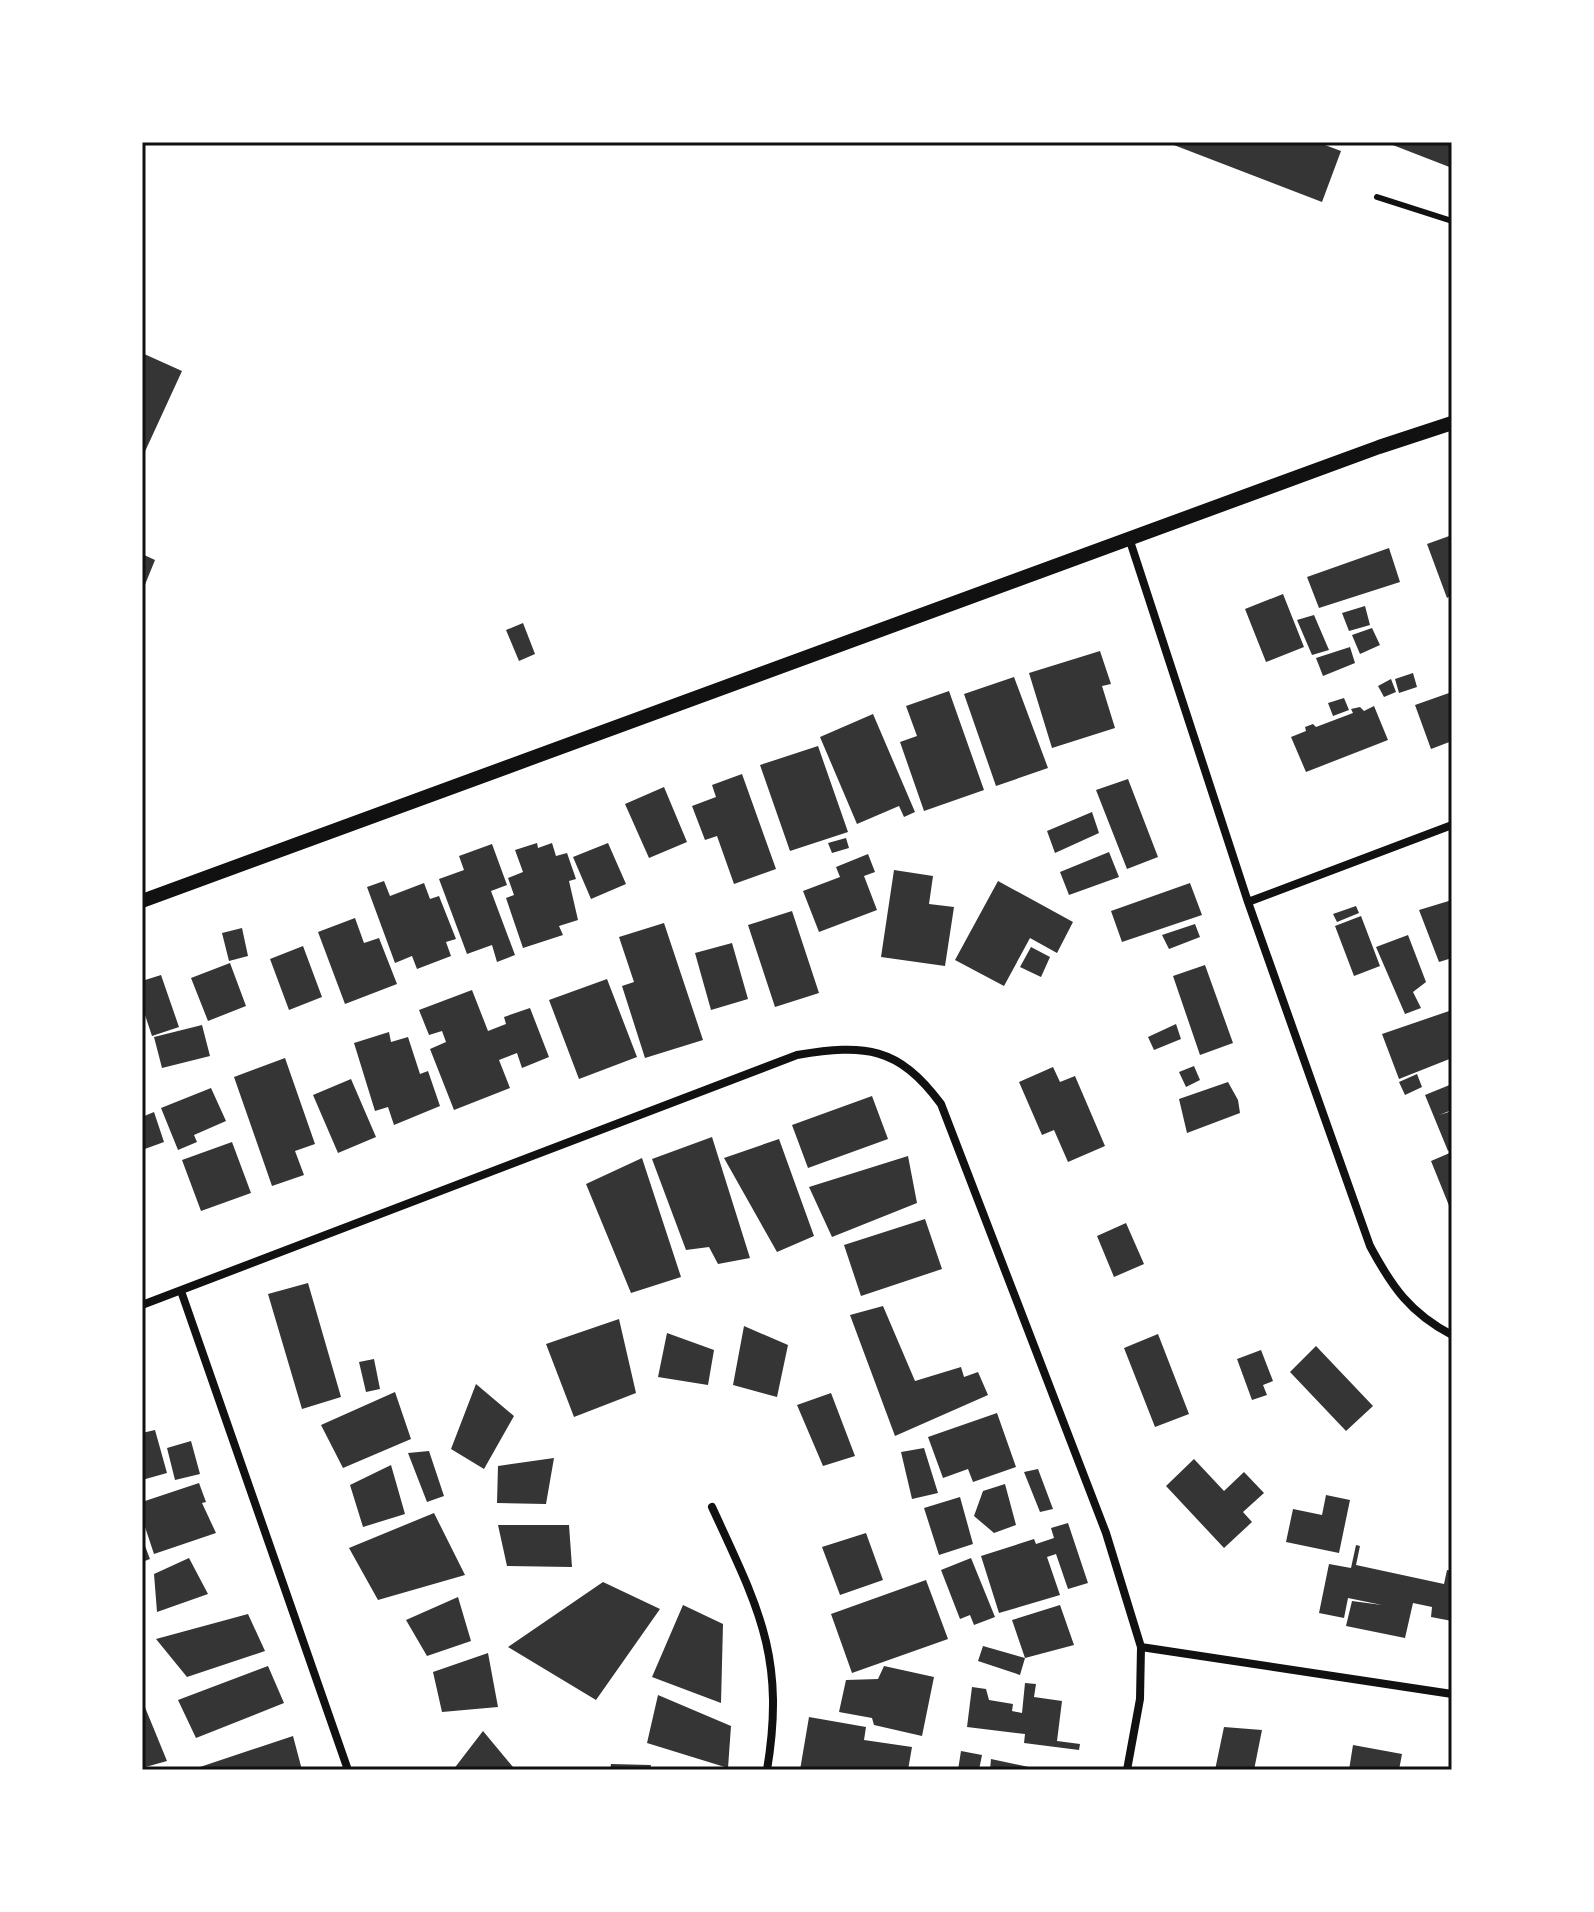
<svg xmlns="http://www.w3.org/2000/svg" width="1594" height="1912" viewBox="0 0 1594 1912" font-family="'Fira Sans Condensed',sans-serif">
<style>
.building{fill:#353535}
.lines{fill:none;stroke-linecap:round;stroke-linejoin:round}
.service{stroke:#111;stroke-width:6}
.minor{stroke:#111;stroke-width:8}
.tertiary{stroke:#111;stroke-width:14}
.neatline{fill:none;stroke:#111;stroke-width:3}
</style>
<rect width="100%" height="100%" fill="#fff"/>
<path class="building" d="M1166,142H1317L1341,151L1322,202Z
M1386,142H1452V168L1385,142Z
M142,353L182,371L142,458Z
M1452,535V595L1447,598L1427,544Z
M1389,548L1400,582L1319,608L1307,577Z
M142,554L155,560L142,592Z
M1283,594L1304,647L1266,662L1245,609Z
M1365,606L1370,625L1349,631L1342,613Z
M1314,615L1329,650L1312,655L1297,620Z
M523,623L535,654L519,661L506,630Z
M1372,628L1380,645L1360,654L1352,635Z
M1350,647L1355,663L1323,676L1316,658Z
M1100,651L1111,684L1102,686L1115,728L1052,748L1029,673Z
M1413,673L1417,687L1399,693L1395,679Z
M1014,677L1048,768L996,786L964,694Z
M1391,679L1396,692L1384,697L1378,686Z
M949,691L984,790L924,811L900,742L917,736L906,706Z
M1449,693L1452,741L1431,749L1415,705Z
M1344,698L1349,710L1333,716L1328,703Z
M1374,706L1388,740L1306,772L1291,737L1306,731L1305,727L1313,724L1316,727L1353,713L1351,709L1360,707L1364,711Z
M873,714L915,812L904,817L899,806L857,824L820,737Z
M818,746L848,832L790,851L760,765Z
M742,774L776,869L734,884L717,836L705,840L692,806L716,797L712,785Z
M1128,779L1158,857L1127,869L1096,790Z
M664,787L687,842L649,858L625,804Z
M1092,812L1099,833L1055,853L1047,831Z
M846,838L849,848L832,853L828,843Z
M537,843L538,848L552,843L556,856L567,853L576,879L569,881L578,920L559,926L563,935L523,948L506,898L514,895L508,878L523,872L515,850Z
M608,843L626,884L591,899L573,857Z
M492,844L507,885L491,891L515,955L497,962L492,945L467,954L439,879L464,870L459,856Z
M1109,852L1119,877L1069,895L1060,872Z
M868,854L875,872L864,876L877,910L819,932L803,891L840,877L836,867Z
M894,870L933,876L929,904L954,907L945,966L881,957Z
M384,881L390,896L424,883L430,899L439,896L456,939L446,942L451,956L417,969L412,956L395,963L367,887Z
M998,881L1073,922L1057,953L1030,938L1004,986L955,960Z
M1190,883L1202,915L1122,942L1111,911Z
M1452,900V958L1439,962L1419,910Z
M1356,906L1359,913L1337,922L1333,914Z
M792,911L819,993L775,1007L748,925Z
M1361,916L1380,966L1354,976L1335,926Z
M355,918L364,943L379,938L397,984L345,1004L318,932Z
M664,923L703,1040L645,1058L622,986L634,982L619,937Z
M1195,924L1200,937L1169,949L1162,935Z
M242,928L248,956L229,961L222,933Z
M1408,935L1426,982L1413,992L1421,1008L1405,1014L1376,947Z
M732,943L748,999L711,1010L695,953Z
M303,946L322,997L289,1010L270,959Z
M1031,947L1050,957L1041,977L1020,967Z
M230,963L246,1006L208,1021L191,978Z
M1205,965L1233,1043L1200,1055L1173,976Z
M161,975L179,1027L152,1036L142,1006V981Z
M607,979L637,1057L579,1079L549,1000Z
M472,990L488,1031L506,1024L504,1017L530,1008L549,1057L522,1068L517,1053L499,1060L510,1088L454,1110L430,1049L446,1042L442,1031L429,1035L419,1010Z
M1452,1010V1058L1399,1079L1382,1034Z
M1176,1024L1181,1039L1154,1050L1148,1037Z
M202,1025L210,1056L162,1068L154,1037Z
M389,1032L391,1042L408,1037L420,1074L428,1071L440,1106L394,1125L388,1107L375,1111L354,1043Z
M285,1058L315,1144L295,1151L304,1175L272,1186L234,1077Z
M1194,1066L1200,1080L1186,1087L1179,1072Z
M1053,1067L1060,1082L1075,1076L1105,1146L1068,1162L1054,1130L1042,1135L1019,1082Z
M1417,1074L1422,1087L1405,1095L1399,1082Z
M351,1079L376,1137L338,1153L313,1095Z
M1228,1082L1238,1100L1240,1113L1187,1133L1179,1099Z
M1452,1084V1110L1439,1115L1452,1111V1149L1448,1151L1425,1095Z
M211,1088L226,1121L194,1135L197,1142L178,1150L161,1108Z
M872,1096L888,1139L808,1168L792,1125Z
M154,1112L164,1142L142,1150V1117Z
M712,1137L750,1258L718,1264L709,1247L686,1250L652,1159Z
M779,1139L814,1236L777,1252L724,1158Z
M232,1142L251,1193L201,1211L182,1160Z
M1452,1152V1213L1431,1161Z
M908,1156L917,1203L832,1237L809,1187Z
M642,1158L681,1277L631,1293L586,1184Z
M925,1219L942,1269L861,1296L844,1245Z
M1126,1223L1144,1264L1114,1277L1097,1236Z
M308,1283L341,1397L302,1409L268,1294Z
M883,1306L915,1381L961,1367L964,1377L978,1372L988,1395L895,1436L850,1315Z
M619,1319L636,1393L574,1417L546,1344Z
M744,1326L788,1345L777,1397L733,1385Z
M667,1333L714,1350L708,1385L658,1377Z
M1158,1334L1189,1414L1155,1427L1124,1348Z
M1316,1346L1373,1406L1346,1431L1290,1372Z
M1261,1350L1273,1381L1263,1385L1267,1395L1252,1400L1237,1359Z
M374,1359L380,1389L366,1392L359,1362Z
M476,1384L514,1416L484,1469L451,1449Z
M395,1392L411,1439L343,1468L321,1425Z
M831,1393L855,1456L823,1466L797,1405Z
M997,1413L1016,1467L973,1482L968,1469L943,1478L928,1437Z
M155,1430L167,1473L142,1480V1433Z
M191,1441L200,1474L175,1480L167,1448Z
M924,1448L938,1493L912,1499L901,1452Z
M429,1451L444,1496L427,1502L408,1453Z
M554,1458L546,1504L497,1503L498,1466Z
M1194,1459L1224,1491L1244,1472L1264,1493L1243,1512L1252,1522L1224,1548L1166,1486Z
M391,1465L405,1514L363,1527L350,1485Z
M1038,1469L1053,1509L1040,1512L1024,1472Z
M199,1483L206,1502L202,1503L216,1533L154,1554L142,1518V1502Z
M1005,1484L1016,1525L994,1533L974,1516L983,1491Z
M1326,1495L1350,1500L1339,1553L1286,1542L1293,1509L1322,1515Z
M960,1497L973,1544L939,1555L924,1508Z
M434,1513L465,1575L378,1600L349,1548Z
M1068,1523L1088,1583L1068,1589L1056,1554L1047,1557L1060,1595L999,1613L981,1556L1034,1539L1036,1544L1054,1538L1051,1528Z
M498,1525H569L572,1567L507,1566Z
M866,1533L883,1580L840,1595L822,1547Z
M142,1538L150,1559L142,1562Z
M1356,1545L1360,1546L1356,1565L1444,1584L1447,1570L1452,1571V1621L1431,1617L1432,1607L1413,1603L1405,1638L1346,1626L1352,1601L1382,1605L1348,1598L1344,1618L1319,1613L1329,1564L1351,1568Z
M189,1558L208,1594L157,1612L154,1574Z
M971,1558L995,1617L974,1625L970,1615L960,1619L941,1570Z
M926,1580L948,1639L852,1673L831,1614Z
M603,1582L660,1609L596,1700L508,1647Z
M458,1597L471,1641L427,1656L406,1620Z
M683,1605L723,1624L721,1703L652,1677Z
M1060,1605L1074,1645L1025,1658L1020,1675L978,1661L983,1646L1025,1658L1012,1620Z
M248,1614L265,1651L187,1677L156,1639Z
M488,1653L498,1707L442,1712L433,1672Z
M268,1666L284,1703L196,1738L178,1700Z
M884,1666L934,1677L922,1736L874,1725L872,1718L839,1712L846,1680L878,1679Z
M1025,1683L1036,1684L1034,1697L1062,1701L1057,1741L1080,1744L1079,1750L1024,1743L1025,1734L967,1727L972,1687L986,1689L989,1700L1013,1704L1012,1711L1022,1713Z
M658,1695L731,1726L728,1768L647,1743Z
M142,1700L167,1761L142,1768Z
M809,1717L866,1727L864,1740L912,1747L908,1770H800Z
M1224,1727L1262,1730L1254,1770H1215Z
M483,1731L513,1767L510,1770H453Z
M293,1736L302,1770H194V1769Z
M1353,1745L1402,1754L1399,1770H1349Z
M961,1751L982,1755L979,1770H958Z
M991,1759L1038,1769L1037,1770H990Z
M611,1764L651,1765L650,1770H610Z"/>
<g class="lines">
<path class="service" d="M1377,197L1452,221"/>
<path class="minor" d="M1129,538L1248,902L1370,1246C1392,1287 1410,1313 1452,1335
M1248,902L1452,825
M181,1291L348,1770
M142,1305L797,1055C865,1044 898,1046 941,1104L1106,1533L1141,1647L1140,1699L1127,1770
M712,1507C758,1607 786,1656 767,1770
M1141,1647L1452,1694"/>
<path class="tertiary" d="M142,901L1379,447L1452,423"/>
</g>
<rect width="1594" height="1912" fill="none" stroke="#ffffff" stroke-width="288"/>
<rect x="144" y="144" width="1306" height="1624" class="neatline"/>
</svg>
